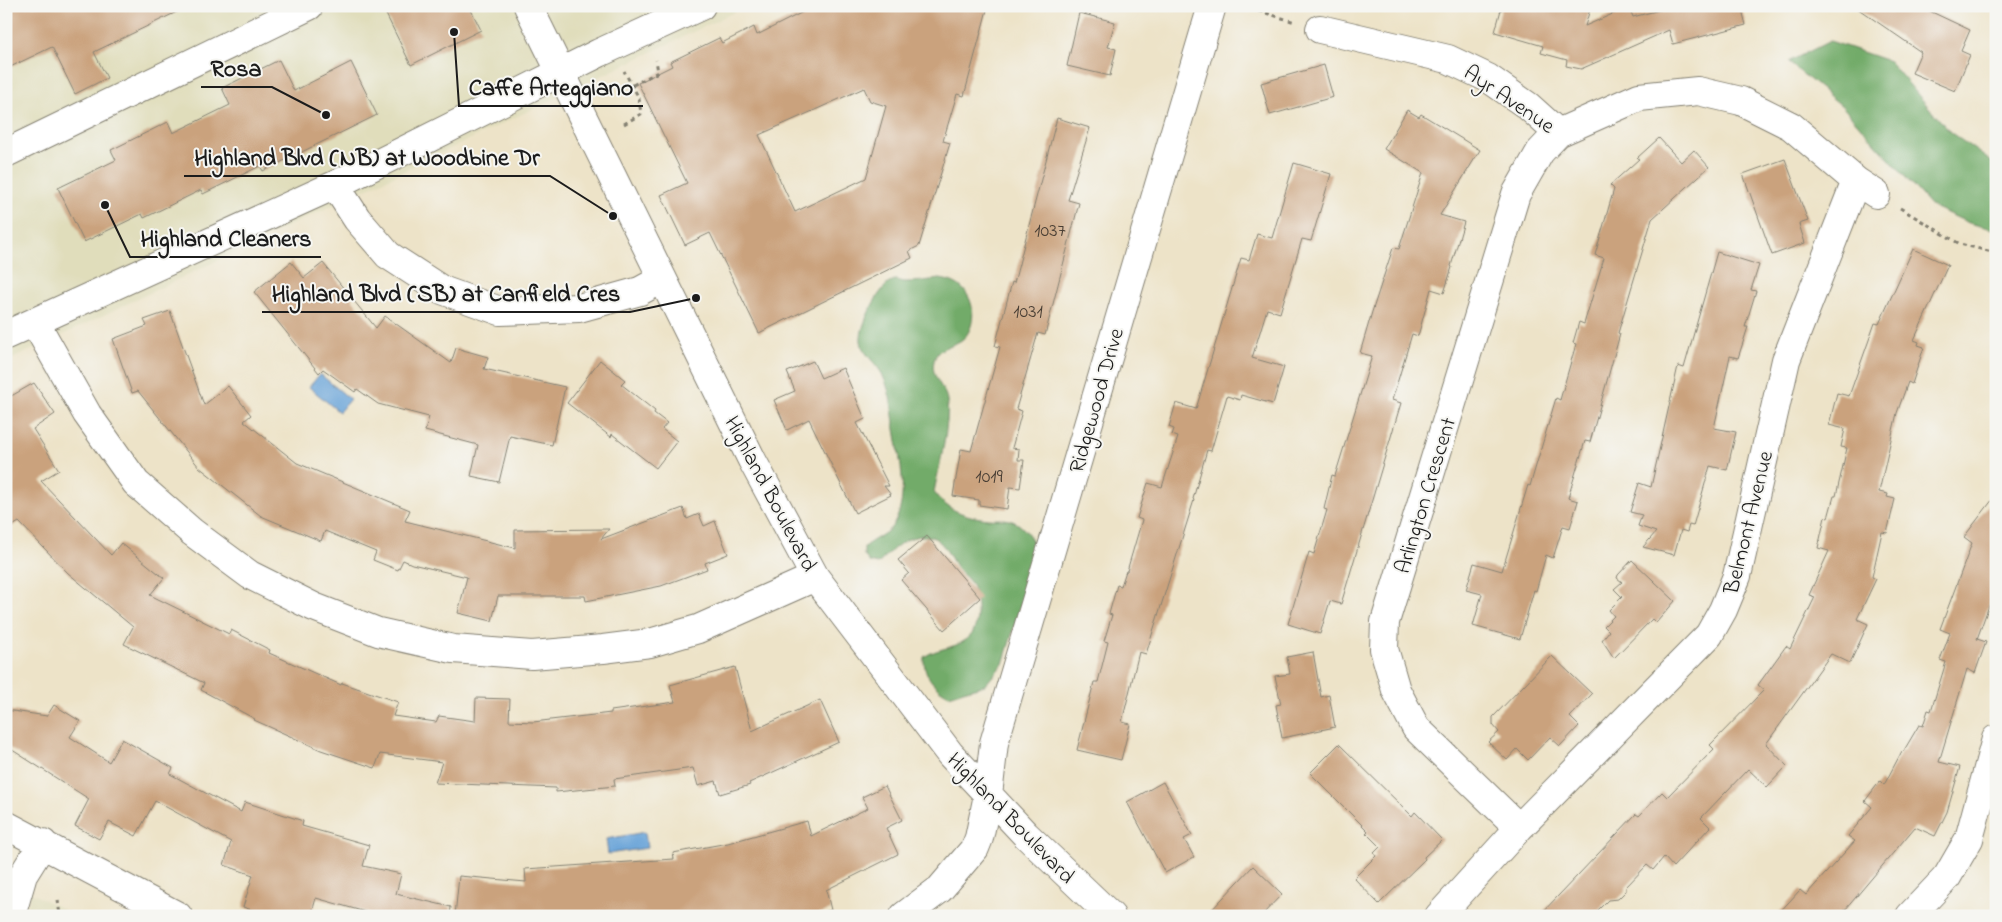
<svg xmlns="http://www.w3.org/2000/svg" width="2002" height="922" viewBox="0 0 2002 922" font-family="'Indie Flower',sans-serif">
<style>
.built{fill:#e0ddbb}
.forest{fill:#72ab69;stroke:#476442}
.water{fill:#67a3d8;stroke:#42607a}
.building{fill:#caa27d;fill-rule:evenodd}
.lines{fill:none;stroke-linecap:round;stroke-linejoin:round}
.minor-casing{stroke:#848072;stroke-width:30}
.path{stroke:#848072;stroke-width:3;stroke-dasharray:4 4;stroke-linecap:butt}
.minor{stroke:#fff;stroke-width:28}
.labels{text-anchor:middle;stroke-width:4;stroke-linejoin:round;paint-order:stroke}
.number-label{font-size:20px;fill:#483e34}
.street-label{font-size:22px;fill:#1c1c1c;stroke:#f6f6f2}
.leader{fill:none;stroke:#1c1c1c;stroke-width:2}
.callout-dot{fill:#1c1c1c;stroke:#f6f6f2;stroke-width:2}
.callout-label{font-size:24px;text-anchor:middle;font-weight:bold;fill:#1c1c1c;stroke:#f6f6f2;stroke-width:4;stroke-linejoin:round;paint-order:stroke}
</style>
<rect width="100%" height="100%" fill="#f6f6f2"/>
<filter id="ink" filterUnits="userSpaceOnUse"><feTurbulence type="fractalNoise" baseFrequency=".02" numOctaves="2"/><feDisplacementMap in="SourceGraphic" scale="10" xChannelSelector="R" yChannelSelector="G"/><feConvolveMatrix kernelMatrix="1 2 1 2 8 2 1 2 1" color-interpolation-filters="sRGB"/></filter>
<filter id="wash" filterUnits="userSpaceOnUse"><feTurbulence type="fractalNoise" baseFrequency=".0096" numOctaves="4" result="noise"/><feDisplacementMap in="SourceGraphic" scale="20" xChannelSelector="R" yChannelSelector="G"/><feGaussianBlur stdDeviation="1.12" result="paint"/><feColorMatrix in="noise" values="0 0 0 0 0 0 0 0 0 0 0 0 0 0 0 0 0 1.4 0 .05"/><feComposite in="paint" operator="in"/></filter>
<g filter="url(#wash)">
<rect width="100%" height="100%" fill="#ede3c8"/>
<path class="built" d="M6,6H747L6,362Z
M31,893L76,916H24Z"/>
<path class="forest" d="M1830,41L1889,61L1950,132L1996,165V230L1969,223L1931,206L1842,106L1788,62Z
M940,279C953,281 962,285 968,296C976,309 974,333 960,341C950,347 937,347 934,361C930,377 945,387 947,400C950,427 939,466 934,492C946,511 968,517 989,519C995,520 1002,518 1009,520C1023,523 1036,541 1036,555L1003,664L985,685L949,695C934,688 923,674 924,657C937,647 961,649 972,634C980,622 978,593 970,582C966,576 960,573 957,568C948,555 942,534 922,536C902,537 891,552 878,564L869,562L864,555V547C873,539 888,534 894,524C909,497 900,462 896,435C892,414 892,395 883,376C878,364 862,354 861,341C859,327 880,283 895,280C898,280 902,282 906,282C917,282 929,280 940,279Z"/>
<path class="water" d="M320,374L350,399L339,412L309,387Z
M645,832L647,848L608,854L606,839Z"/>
<g id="blocks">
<path class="building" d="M6,6H189L94,52L107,78L75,94L52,47L6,69Z
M382,6H469L481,30L411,65Z
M815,6H988L964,96L957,94L943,141L950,143L919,246L909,251L912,258L759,333L710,233L685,245L661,195L687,183L638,83L672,66L670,62L719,38L722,43L754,27L757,35ZM864,88L870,101L886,106L866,178L795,212L759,135Z
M1502,6H1591L1585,26L1629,7L1633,17L1663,9V6H1741L1746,25L1673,44L1669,30L1581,69L1566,66L1567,60L1541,53L1543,46L1495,32Z
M1854,6H1919L1970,30L1961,51L1970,55L1955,91L1912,73L1921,52Z
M1079,13L1115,22L1108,47L1116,49L1110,76L1067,66Z
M279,60L294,91L351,62L377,115L263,171L260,166L203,194L201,190L144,218L142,214L84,242L58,188L116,160L111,150L168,122L173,133L230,105L222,88Z
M1324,65L1333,97L1270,115L1261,83Z
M1407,110L1419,117L1421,114L1480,150L1440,215L1464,222L1451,266L1452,267L1444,293L1431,289L1418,336L1412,334L1392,400L1401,403L1341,604L1330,601L1320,634L1288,624L1309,552L1314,554L1327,510L1324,509L1332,475L1335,476L1372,356L1360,353L1372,312L1393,248L1399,249L1423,173L1384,149Z
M1057,118L1090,128L1068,200L1079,203L1045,335L1038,333L1016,409L1022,411L1012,448L1019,449L1018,460H1024L1020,488L1010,487L1007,509L979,505V500L953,496L961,449L971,451L1000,347L995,346L1012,282L1014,283Z
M1659,138L1681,162L1694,150L1709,167L1652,219L1618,333L1620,334L1590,442L1585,441L1568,498L1578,501L1570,528L1563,526L1553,558L1546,555L1536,591L1534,590L1520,639L1473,626L1482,594L1466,590L1474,563L1502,571L1528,485L1530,486L1556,398L1560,400L1576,344L1573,343L1579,322L1584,324L1604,258L1595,255L1614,189L1610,185L1639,159L1637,158Z
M1785,159L1808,221L1799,224L1805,243L1772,255L1743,174Z
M1294,163L1331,174L1311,241L1302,239L1280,313L1267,309L1252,358L1284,367L1273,404L1241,395L1240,400L1227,396L1211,451L1207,450L1193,499L1194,500L1146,654L1139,652L1122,722L1130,724L1121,760L1077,750L1094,682H1098L1108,642L1104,641L1112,615L1109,614L1117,585L1121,586L1126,571H1127L1142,520L1137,518L1148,483L1162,487L1178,437L1172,435L1174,429L1169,427L1176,403L1196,409L1241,258L1249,260L1257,234L1272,238Z
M1913,249L1948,265L1914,340L1919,342L1918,345L1924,347L1912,384L1908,382L1897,413L1879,492L1888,494L1887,497L1895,499L1887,533L1882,532L1872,577L1876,579L1857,619L1868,624L1850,663L1831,654L1766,744L1787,766L1767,787L1748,769L1701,818L1710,827L1673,867L1664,857L1653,870L1647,865L1626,887V891L1618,899L1608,900L1592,916H1539L1636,814L1639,816L1662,792L1667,797L1714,749L1710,745L1764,690L1758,685L1786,646L1790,649L1815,597L1809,595L1829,551L1818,548L1825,517L1828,518L1834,496H1836L1847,448L1841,447L1845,429L1829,425L1837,393L1849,396L1875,323L1879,324Z
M1717,252L1759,265L1751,290L1756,291L1745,327H1748L1738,358L1730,356L1714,428L1736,432L1727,470L1710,466L1693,526L1689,525L1687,532L1681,530L1674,555L1643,547L1656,532L1638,526L1642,515L1630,512L1639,483L1651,487L1678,366L1684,368Z
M291,262L304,278L323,263L376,328L385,316L451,363L456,348L488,357L484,369L565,387L552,445L510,436L499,482L471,476L478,445L425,431L429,417L378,404L357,389L355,392L323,369L319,373L254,292Z
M170,311L204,405L228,386L251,415L244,421L297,463L410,510L405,521L515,548V530L609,529L601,539L683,508L687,519L699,514L704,526L715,521L728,554L705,563L707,569L661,586L586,601L585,596H498L492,621L458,613L467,577L412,564L403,560L398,570L373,560L376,552L325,531L321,541L261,516L199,467L138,391L132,393L113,339L147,326L144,320Z
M600,360L625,380L621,384L655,411L654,413L667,423L662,429L677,441L656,468L612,434L611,437L567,403Z
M813,361L821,378L843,368L865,419L857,423L889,486H884L891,495L855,513L809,419L787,430L774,400L795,391L787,372Z
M34,383L55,414L33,429L59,470L41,481L111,555L121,543L164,578L150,595L229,634L231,630L270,650L269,653L341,685L342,683L398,702L393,716L436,722L439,716L475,721L476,698L510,699L509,721L533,722L611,713V711L675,702L670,685L735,667L752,731L820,700L839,742L749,783L750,785L720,794L716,781L698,786L693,768L614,779L615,786L556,792V788L435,783L442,762L380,754L375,768L321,750L254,720L255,719L201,690L204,683L124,644L133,627L68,573L19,522L6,530V399Z
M1996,495V586L1977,639L1986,642L1975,673L1967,669L1939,762L1960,767L1947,812L1935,836L1915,827L1840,916H1776L1800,890L1806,895L1855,841L1848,836L1872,807L1865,801L1880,781L1884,785L1902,751L1903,752L1919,725L1923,726L1928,710L1931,711L1946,662L1940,660L1950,633L1940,629L1972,543L1964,537Z
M927,536L980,598L944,630L901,580L909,573L898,560Z
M1632,560L1675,601L1656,623L1652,619L1614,658L1602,640L1609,631L1604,626L1614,616L1609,610L1622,597L1614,589L1622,582L1617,578L1618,575Z
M1313,652L1321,697L1329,695L1335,727L1282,738L1276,705L1281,704L1275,676L1290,674L1287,657Z
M1552,656L1592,694L1570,717L1579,726L1560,746L1550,737L1528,760L1517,749L1507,760L1488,742L1499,732L1493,725V717Z
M54,705L80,721L70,737L109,762L122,739L173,768L170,774L241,812L245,802L303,821L302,826L369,845L363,866L401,874L396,894L451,907L450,916H368L369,913L316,898L311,916H270L243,907L253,875L224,865L231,842L155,801L136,836L109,822L99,839L75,826L89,799L6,746V710L47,716Z
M1339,744L1412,816L1415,812L1442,840L1424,857L1425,859L1379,904L1354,878L1376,856L1374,853L1380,847L1366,833L1368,831L1310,773Z
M1163,782L1192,835L1184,839L1194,857L1165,873L1127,802Z
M885,786L902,820L886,828L898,854L826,890L831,910L810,916H605V914L572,916H455L459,876L526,882L525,869L674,859L673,853L728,843L807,821L811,836L868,808L862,797Z
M1253,866L1282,894L1261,916H1206Z"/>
</g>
</g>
<g filter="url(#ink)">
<use href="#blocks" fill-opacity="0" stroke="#848072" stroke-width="1"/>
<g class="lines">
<g class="minor-casing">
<path id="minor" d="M528,6L752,460L815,577L950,754L1026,835L1111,916
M1320,29L1448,59L1488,78L1528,106L1558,133L1639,97L1698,91L1741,101L1791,126L1856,181L1876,194
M6,153L309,6
M335,185L357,219L388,255L442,290L500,311L579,308L640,291L662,279
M35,322L87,414L136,483L192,532L250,575L314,607L378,632L453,649L532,655L603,649L650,643L698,629L815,577
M6,335L335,185L599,53L701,6
M6,825L178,916
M1519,828L1416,728L1396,690L1384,649L1385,622L1516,194L1540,152L1558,133
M11,916L23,875L43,843
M904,916L940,889L975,848L979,838L988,795L994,743L1212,6
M1439,916L1519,828L1709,635L1723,610L1737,576L1786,360L1856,181
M1910,916L1947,877L1969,839L1996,739"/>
</g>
<path class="path" d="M1243,6L1295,22
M633,85L658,72L656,60
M624,124L641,114L639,98L624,71
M1900,208L1960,244L1996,253
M58,900L60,916"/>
<use href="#minor" class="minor"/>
</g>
</g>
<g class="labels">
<g class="number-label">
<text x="1050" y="236">1037</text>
<text x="1028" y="317">1031</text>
<text x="989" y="482">1019</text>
</g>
<g class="street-label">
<text transform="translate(1510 98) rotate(34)" y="8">Ayr Avenue</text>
<text transform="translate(1095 400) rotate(-74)" y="8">Ridgewood Drive</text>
<text transform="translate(772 493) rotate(62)" y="8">Highland Boulevard</text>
<text transform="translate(1424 495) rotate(-73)" y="8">Arlington Crescent</text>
<text transform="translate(1747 522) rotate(-76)" y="8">Belmont Avenue</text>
<text transform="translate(1012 817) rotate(46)" y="8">Highland Boulevard</text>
</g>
</g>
<path class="leader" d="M326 115L272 87H201M454 32L459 106H643M613 216L550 176H184M105 205L130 257H321M696 298L630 312H262"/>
<g class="callout-dot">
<circle cx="326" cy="115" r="5"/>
<circle cx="454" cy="32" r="5"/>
<circle cx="613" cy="216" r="5"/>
<circle cx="105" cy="205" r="5"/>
<circle cx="696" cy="298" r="5"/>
</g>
<g class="callout-label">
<text x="236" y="76">Rosa</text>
<text x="551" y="95">Caffe Arteggiano</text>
<text x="367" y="165">Highland Blvd (NB) at Woodbine Dr</text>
<text x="226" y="246">Highland Cleaners</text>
<text x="446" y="301">Highland Blvd (SB) at Canfield Cres</text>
</g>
<rect width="2002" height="922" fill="none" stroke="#f6f6f2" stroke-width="25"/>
</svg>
